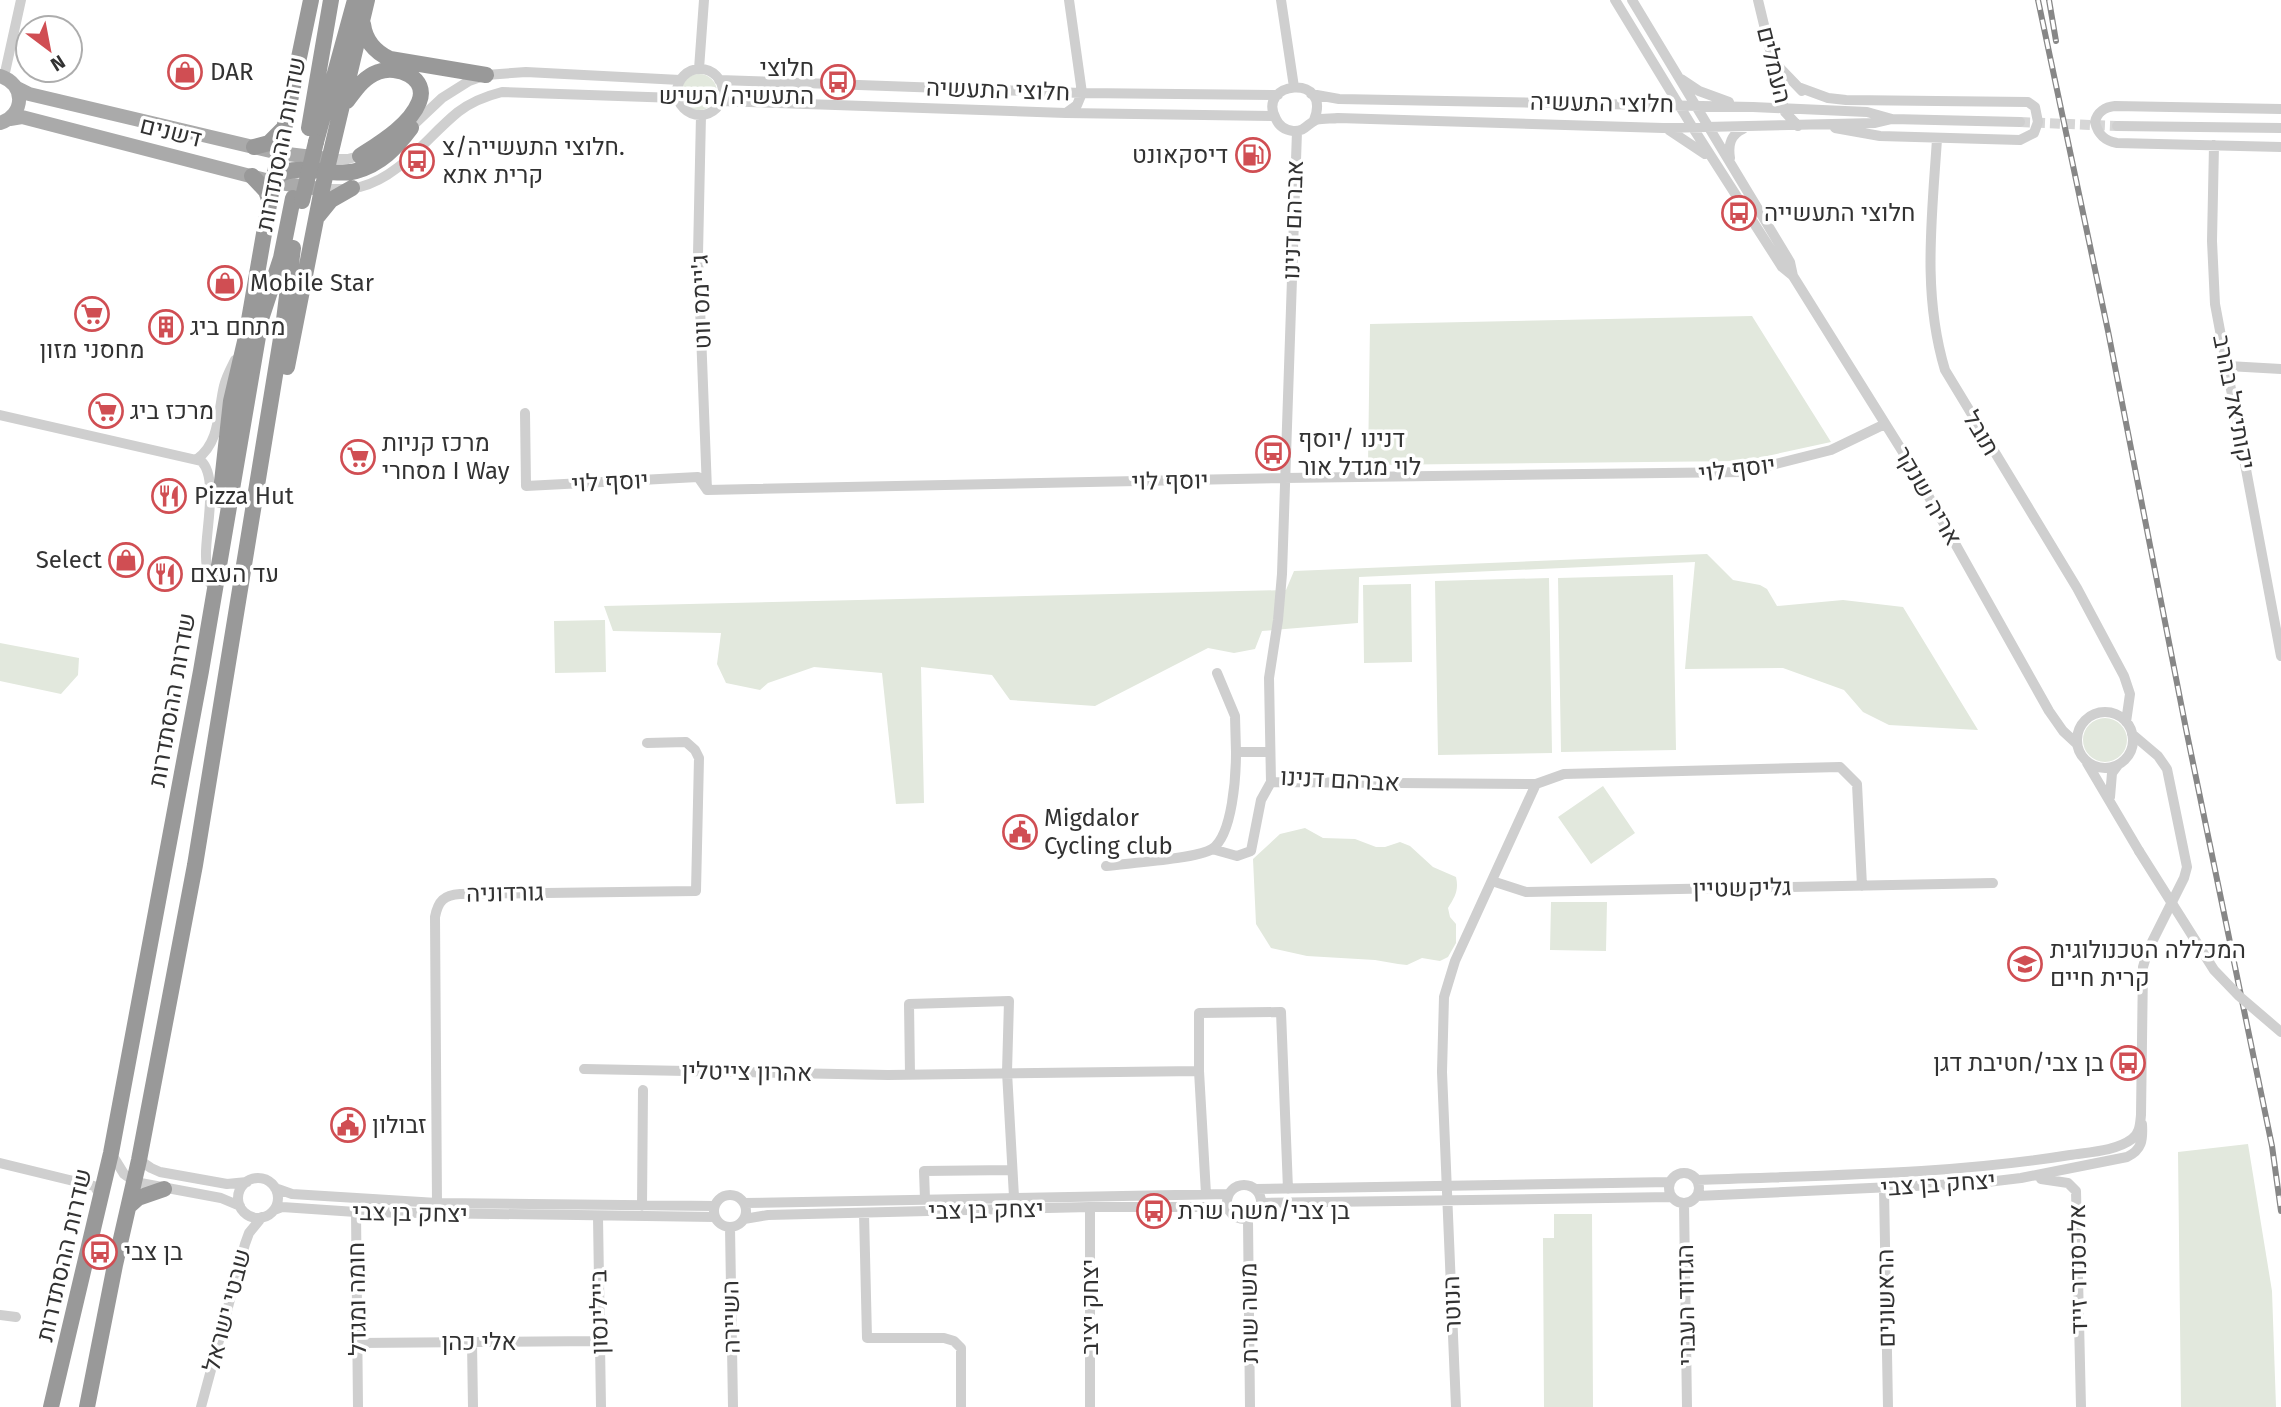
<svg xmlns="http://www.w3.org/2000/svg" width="2281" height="1407" viewBox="0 0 2281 1407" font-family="'Fira Sans',Heebo,sans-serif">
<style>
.green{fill:#e2e8dd}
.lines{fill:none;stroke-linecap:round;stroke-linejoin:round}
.minor-tunnel{stroke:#d6d6d6;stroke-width:10;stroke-dasharray:10 5;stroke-linecap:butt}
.minor{stroke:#cfcfcf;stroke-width:10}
.major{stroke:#aaa;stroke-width:14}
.highway{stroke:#999;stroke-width:16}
.rail-casing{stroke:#878787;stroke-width:6}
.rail{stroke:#fff;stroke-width:3.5;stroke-dasharray:10;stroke-linecap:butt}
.minor-bridge{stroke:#cfcfcf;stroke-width:10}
.highway-bridge{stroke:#999;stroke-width:16}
.labels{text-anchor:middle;stroke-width:7;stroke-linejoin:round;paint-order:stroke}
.street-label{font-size:24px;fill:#323232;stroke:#fff}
.poi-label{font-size:24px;fill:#323232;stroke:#fff;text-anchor:start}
</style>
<rect width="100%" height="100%" fill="#fff"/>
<path class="green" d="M681 92a18 18 0 1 1 36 0a18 18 0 1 1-36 0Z
M1752,316L1831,442L1744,461L1368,465L1370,324Z
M1707,554L1733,580L1760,585L1767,589L1777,606L1843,600L1903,607L1978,730L1889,725L1863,712L1844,690L1783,668L1685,669L1695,562L1359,577L1358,623L1262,631L1255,649L1234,653L1208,648L1095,706L1010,700L992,675L921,667L924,803L896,804L882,673L814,667L768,683L760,690L726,683L717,664L721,633L613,631L604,606L1286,590L1294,571Z
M1673,575L1676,750L1561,752L1558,578Z
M1549,578L1552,753L1438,755L1435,581Z
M1411,584L1412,662L1364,663L1363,585Z
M605,620L606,672L555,673L554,621Z
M0,643L79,658L78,675L61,694L0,681Z
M2083 740a22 22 0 1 1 44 0a22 22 0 1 1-44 0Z
M1603,786L1635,833L1591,864L1558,817Z
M1305,828L1323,838L1355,839L1376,847H1385L1400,842L1410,846L1433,867L1456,877C1459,890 1455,897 1448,908L1450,917L1456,924V943L1448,957L1440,961L1422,958L1407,965L1398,964L1375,960L1307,956L1271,948L1256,924L1253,859L1280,834Z
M1551,902H1607L1606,951L1550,950Z
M2248,1144L2272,1291L2276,1407H2181L2178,1152Z
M1554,1214H1592L1593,1407H1544L1543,1238H1554Z"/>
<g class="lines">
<path class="minor-tunnel" d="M2020,122L2117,126"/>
<path class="minor" d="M1281,0L1294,87
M1615,0L1693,128L1782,267L1793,276L1911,465L2049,711L2063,731L2077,744
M1632,0L1790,262L1793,276
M1758,0L1785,112L1798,126
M1776,64L1802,91
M699,69L704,0
M677 92a23 23 0 1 1 46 0a23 23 0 1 1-46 0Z
M4,77L21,0
M1681,79L1699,91L1729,102
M719,80L1082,93L1278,95
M1798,87L1828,98L1846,100L2028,102L2035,107L2038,122L2034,133L2020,140L1880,136L1835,128
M1311,94L1339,99L1753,107L1867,112L1892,119L2020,122
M720,101L1066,113L1274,116
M2281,109L2115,106C2105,107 2097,112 2095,122C2098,135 2105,141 2117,143L2281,147
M1066,113L1077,105L1082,93L1069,0
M701,115L698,254L707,490
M1314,120C1333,73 1255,81 1276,119C1279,126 1285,130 1293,131C1305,132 1308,123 1316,120C1323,118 1332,119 1338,118L1663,128L1875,123L1892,119
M2117,126L2281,128
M408,130L442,98L469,81L486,75L526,72L680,80
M1669,130L1705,154
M1297,131L1282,574L1278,620L1269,678L1271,782L1536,784L1564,774L1840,767L1857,784L1862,886
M1937,139C1932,217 1922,294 1945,370L2077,588L2124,676L2130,694L2126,722
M2214,145L2212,241L2215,304L2281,656
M1730,158C1728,145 1730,135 1743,129
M329,159H348L366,154
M322,189C335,189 348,190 360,187C400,177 427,137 458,112C471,102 486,96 502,92L677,98
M2228,366L2281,369
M525,413L526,486L698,477L707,490L1284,478L1744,472L1831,450L1885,424
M0,415L201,461C219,477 205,533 206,556C206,565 208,575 210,583
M197,459C220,443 218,411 224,386C226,377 231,368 235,360
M1217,673L1235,716L1236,752
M2077 740a28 28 0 1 1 56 0a28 28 0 1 1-56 0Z
M2087,763L2139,851
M2110,797L2112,773L2118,765
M1212,849L1237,856L1251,851L1261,800L1271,782
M1106,866C1129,863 1197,859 1212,849C1233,835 1236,774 1236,752H1269
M1492,881L1526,892L1993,883
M584,1069L888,1075L1199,1071
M910,1074L909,1004L1009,1001L1007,1072L1014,1197
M111,1153L124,1174L135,1182L221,1198L240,1206
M139,1160L151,1168L160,1172L227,1184L247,1182
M0,1163L94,1186L101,1196
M1669 1188a15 15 0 1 1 30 0a15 15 0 1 1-30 0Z
M238 1198a20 20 0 1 1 40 0a20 20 0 1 1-40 0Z
M2041,1179L2068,1183L2076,1191L2081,1407
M1697,1180C1821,1175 1947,1175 2070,1155C2090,1152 2116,1151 2132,1139C2140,1133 2140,1124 2141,1115L2143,967L2148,950L2184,878L2187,867L2167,769L2158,756L2132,734
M1227 1202a17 17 0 1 1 34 0a17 17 0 1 1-34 0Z
M275,1188L292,1194L437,1203L714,1206
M1256,1189L1670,1182
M1884,1189L1888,1407
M1206,1194L1199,1071V1013L1281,1012L1288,1189
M714 1211a16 16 0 1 1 32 0a16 16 0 1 1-32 0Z
M1697,1196L1979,1183L2021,1178L2127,1157C2142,1150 2143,1140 2142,1124
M925,1199L924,1171L1012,1170
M744,1203L1229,1194
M1261,1203L1672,1197
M1684,1203L1687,1407
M642,1206L643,1090
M274,1210L282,1207L356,1212L715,1217
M447,1213L437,1203L435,917C438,901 444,895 460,894L696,891L699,758L695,750L686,742L647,743
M864,1213L867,1338H944L954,1341L961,1348V1407
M598,1217L601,1407
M744,1219L768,1215L1090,1207H1204L1229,1209
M1248,1220L1250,1407
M730,1227L733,1407
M0,1315L16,1317
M472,1342L473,1407
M358,1343L600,1341
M201,1407L245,1244L249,1233L262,1217
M358,1407L356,1212L360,1208
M1090,1407V1207
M1456,1407L1442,1072L1444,997L1455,961L1536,784"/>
<path class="major" d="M0,76C26,84 25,115 0,123
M17,88L29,94L279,153L321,158
M10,119L22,117L273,182L314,188"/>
<path class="highway" d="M363,24C365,40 375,52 390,59L486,75
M347,101C356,89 364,77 378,72C397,64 429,78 419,102C410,125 380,143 360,156
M309,128L331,0
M316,142L355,0
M254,147L269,143L284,128
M252,176L266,191L270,202
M273,182C285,158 333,178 356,171C381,164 396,148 411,128
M318,216L331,200L352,188
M287,367L321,194L367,0
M220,500L231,401L246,337L273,182L311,0
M129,1206L138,1198L164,1189
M51,1407L111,1153L201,671L261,319L281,258L293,198
M87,1407L115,1265L139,1160L195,865L284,320L293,248"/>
<g class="rail-casing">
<path id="rail" d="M2038,0L2108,331L2186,729L2272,1146L2281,1211
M2049,0L2056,41"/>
</g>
<use href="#rail" class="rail"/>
<path class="minor-bridge" d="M2139,851L2214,970L2239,996L2281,1032"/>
<path class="highway-bridge" d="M302,201L316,142"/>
</g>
<defs>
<g id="shop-ring" transform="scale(1.75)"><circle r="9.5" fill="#fff" stroke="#d04e53" stroke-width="1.5"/><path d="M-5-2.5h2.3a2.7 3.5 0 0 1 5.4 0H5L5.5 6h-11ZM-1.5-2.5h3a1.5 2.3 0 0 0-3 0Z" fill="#d04e53"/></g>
<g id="bus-ring" transform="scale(1.75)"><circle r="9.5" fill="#fff" stroke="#d04e53" stroke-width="1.5"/><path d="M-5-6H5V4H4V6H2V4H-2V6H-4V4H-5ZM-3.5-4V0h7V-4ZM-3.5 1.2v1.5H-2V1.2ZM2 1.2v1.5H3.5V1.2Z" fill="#d04e53"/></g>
<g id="fuel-ring" transform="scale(1.75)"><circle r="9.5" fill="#fff" stroke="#d04e53" stroke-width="1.5"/><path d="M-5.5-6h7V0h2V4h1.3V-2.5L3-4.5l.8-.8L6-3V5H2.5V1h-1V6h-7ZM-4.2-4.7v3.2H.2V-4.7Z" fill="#d04e53"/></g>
<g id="supermarket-ring" transform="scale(1.75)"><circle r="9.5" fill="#fff" stroke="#d04e53" stroke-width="1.5"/><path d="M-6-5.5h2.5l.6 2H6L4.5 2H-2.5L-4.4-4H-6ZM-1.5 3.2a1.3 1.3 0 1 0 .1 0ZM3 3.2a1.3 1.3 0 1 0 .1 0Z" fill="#d04e53"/></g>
<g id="building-ring" transform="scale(1.75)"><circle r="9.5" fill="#fff" stroke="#d04e53" stroke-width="1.5"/><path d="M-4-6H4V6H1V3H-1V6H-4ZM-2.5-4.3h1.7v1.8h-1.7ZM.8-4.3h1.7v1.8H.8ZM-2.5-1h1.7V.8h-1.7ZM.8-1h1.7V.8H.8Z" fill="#d04e53"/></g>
<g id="restaurant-ring" transform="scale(1.75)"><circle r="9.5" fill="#fff" stroke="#d04e53" stroke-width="1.5"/><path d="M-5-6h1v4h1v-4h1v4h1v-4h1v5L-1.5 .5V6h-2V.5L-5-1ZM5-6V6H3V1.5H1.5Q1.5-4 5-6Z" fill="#d04e53"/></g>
<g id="civic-ring" transform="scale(1.75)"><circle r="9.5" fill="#fff" stroke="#d04e53" stroke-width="1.5"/><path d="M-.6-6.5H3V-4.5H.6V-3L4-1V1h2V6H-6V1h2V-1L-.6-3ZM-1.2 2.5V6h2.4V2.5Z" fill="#d04e53"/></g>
<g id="university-ring" transform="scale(1.75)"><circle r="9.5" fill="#fff" stroke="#d04e53" stroke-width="1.5"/><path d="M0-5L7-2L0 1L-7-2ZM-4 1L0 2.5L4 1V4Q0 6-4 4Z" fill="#d04e53"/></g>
</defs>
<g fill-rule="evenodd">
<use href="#shop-ring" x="185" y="72"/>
<use href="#bus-ring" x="838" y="82"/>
<use href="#fuel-ring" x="1253" y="155"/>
<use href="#bus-ring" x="417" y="161"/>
<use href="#bus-ring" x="1739" y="213"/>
<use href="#shop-ring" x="225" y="283"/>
<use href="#supermarket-ring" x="92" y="314"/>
<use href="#building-ring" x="166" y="327"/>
<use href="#supermarket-ring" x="106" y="411"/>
<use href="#bus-ring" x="1273" y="453"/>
<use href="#supermarket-ring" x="358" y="457"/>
<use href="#restaurant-ring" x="169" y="496"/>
<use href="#shop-ring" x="126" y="560"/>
<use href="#restaurant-ring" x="165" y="574"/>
<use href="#civic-ring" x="1020" y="832"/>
<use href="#university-ring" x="2025" y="964"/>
<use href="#bus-ring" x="2128" y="1063"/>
<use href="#civic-ring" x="348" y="1125"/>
<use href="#bus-ring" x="1154" y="1211"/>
<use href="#bus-ring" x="100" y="1252"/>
</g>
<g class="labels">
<g class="street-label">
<text transform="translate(1774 65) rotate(76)" y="8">העמלים</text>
<text transform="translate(998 90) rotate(2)" y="8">חלוצי התעשיה</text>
<text transform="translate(1602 103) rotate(1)" y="8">חלוצי התעשיה</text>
<text transform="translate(171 132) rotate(14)" y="8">דשנים</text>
<text transform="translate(281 144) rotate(-79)" y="8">שדרות ההסתדרות</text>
<text transform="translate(1293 220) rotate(-88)" y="8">אברהם דנינו</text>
<text transform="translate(701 302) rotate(-92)" y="8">ג'יימס ווט</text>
<text transform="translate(2234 402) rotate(79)" y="8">יקותיאל בהרב</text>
<text transform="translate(1981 433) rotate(59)" y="8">תובל</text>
<text transform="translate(1737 469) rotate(-7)" y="8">יוסף לוי</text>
<text transform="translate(1170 481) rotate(-1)" y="8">יוסף לוי</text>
<text transform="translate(610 482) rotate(-3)" y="8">יוסף לוי</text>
<text transform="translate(1928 496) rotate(60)" y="8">אריה שנקר</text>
<text transform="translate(172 700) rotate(-80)" y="8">שדרות ההסתדרות</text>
<text transform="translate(1340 780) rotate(3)" y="8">אברהם דנינו</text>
<text transform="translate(1742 888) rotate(-1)" y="8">גליקשטיין</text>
<text transform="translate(505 893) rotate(-1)" y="8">גורדוניה</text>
<text transform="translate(747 1072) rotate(1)" y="8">אהרון צייטלין</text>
<text transform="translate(1938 1184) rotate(-4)" y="8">יצחק בן צבי</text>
<text transform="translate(986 1210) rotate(-1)" y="8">יצחק בן צבי</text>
<text transform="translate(410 1213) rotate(1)" y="8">יצחק בן צבי</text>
<text transform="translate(64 1255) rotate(-77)" y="8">שדרות ההסתדרות</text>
<text transform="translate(2078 1269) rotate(-91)" y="8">אלכסנדר זייד</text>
<text transform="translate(1886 1298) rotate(-91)" y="8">הראשונים</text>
<text transform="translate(357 1299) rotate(-91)" y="8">חומה ומגדל</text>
<text transform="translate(1452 1304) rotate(-92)" y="8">הנוטר</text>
<text transform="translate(1686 1305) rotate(-91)" y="8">הגדוד העברי</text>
<text transform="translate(1090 1307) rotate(-90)" y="8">יצחק יציב</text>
<text transform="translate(227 1310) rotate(-75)" y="8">שבטי ישראל</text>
<text transform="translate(599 1312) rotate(-91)" y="8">ביילינסון</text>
<text transform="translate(1249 1313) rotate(-91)" y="8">משה שרת</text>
<text transform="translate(731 1317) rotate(-91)" y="8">השיירה</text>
<text x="479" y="1350">אלי כהן</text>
</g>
<g class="poi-label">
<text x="814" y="76" text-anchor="end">חלוצי<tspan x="814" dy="28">התעשיה/השיש</tspan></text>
<text x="210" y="80">DAR</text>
<text x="442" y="155">חלוצי התעשייה/צ.<tspan x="442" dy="28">קרית אתא</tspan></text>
<text x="1228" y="163" text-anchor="end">דיסקאונט</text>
<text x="1764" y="221">חלוצי התעשייה</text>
<text x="250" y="291">Mobile Star</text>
<text x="190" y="335">מתחם ביג</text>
<text x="92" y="358" text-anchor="middle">מחסני מזון</text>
<text x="130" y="419">מרכז ביג</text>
<text x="1298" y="447">דנינו /יוסף<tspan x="1298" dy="28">לוי מגדל אור</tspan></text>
<text x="382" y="451">מרכז קניות<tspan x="382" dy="28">מסחרי I Way</tspan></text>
<text x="194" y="504">Pizza Hut</text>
<text x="102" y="568" text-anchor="end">Select</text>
<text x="190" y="582">עד העצם</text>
<text x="1044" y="826">Migdalor<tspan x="1044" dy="28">Cycling club</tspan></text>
<text x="2050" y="958">המכללה הטכנולוגית<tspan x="2050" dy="28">קרית חיים</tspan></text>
<text x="2104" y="1071" text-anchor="end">בן צבי/חטיבת דגן</text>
<text x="372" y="1133">זבולון</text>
<text x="1178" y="1219">בן צבי/משה שרת</text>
<text x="124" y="1260">בן צבי</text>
</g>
</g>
<g transform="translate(49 49) rotate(148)"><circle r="33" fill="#ffffff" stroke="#adadad" stroke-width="2"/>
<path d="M0-5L12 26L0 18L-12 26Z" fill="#d04e53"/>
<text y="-10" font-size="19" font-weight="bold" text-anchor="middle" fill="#323232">N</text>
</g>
</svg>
